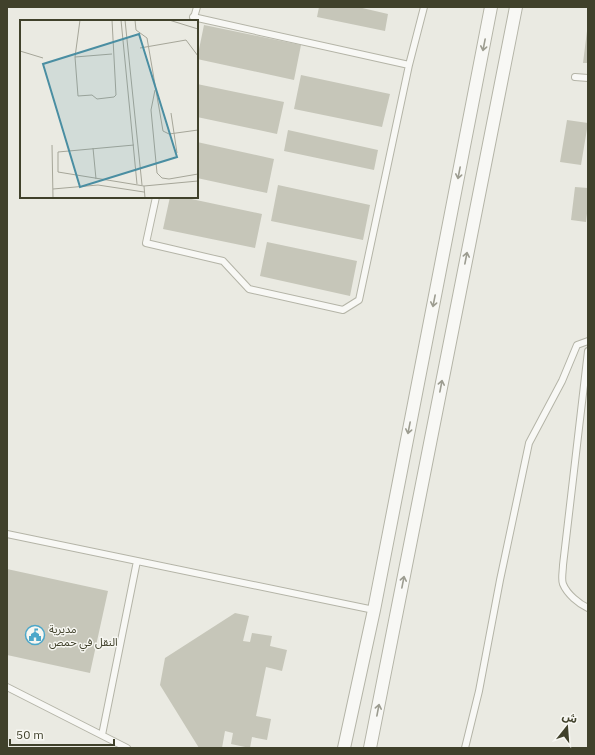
<svg xmlns="http://www.w3.org/2000/svg" width="595" height="755" viewBox="0 0 595 755" font-family="'IBM Plex Sans','Noto Sans Arabic',sans-serif">
<style>
.building{fill:#c6c6b9}
.lines{fill:none;stroke-linecap:round;stroke-linejoin:round}
.service-casing{stroke:#b4b4a7;stroke-width:8}
.minor-casing{stroke:#b4b4a7;stroke-width:14}
.service{stroke:#f8f8f5;stroke-width:6}
.minor{stroke:#f8f8f5;stroke-width:12}
.oneway{stroke:#9c9c90}
.labels{text-anchor:middle;stroke-width:3;stroke-linejoin:round;paint-order:stroke}
.poi-label{font-size:11px;fill:#40412b;stroke:#f7f7f2;text-anchor:start}
.inset-road{fill:none;stroke:#a6a699;stroke-width:1}
.view{fill:#4a8ea2;fill-opacity:0.15;stroke:#4a8ea2;stroke-width:2}
.inset-edge{fill:none;stroke:#40412b;stroke-width:2}
</style>
<rect width="100%" height="100%" fill="#eaeae2"/>
<path class="building" d="M319,7H358L388,14L385,31L317,17Z
M204,25L301,45L294,80L197,59Z
M587,31H588V63H583Z
M301,75L390,94L382,127L294,109Z
M197,84L284,102L277,134L197,117Z
M567,120L588,123L581,165L560,162Z
M288,130L378,150L374,170L284,151Z
M197,142L274,159L267,193L197,178Z
M278,185L370,205L363,240L271,221Z
M575,187L588,188V205L586,222L571,220Z
M170,197H182L262,214L255,248L163,229Z
M267,242L357,261L350,296L260,276Z
M7,569L108,591L90,673L7,655Z
M235,613L249,616L243,641L250,642L252,633L272,636L270,646L287,650L282,671L266,667L256,716L271,719L267,740L252,737L250,748L231,744L233,733L225,731L222,748H199L160,685L165,658Z"/>
<g class="lines">
<g class="service-casing">
<path id="service" d="M193,17L409,65
M193,21L197,7
M575,77L588,78
M156,197L146,243L223,261L249,289L343,310L359,300L409,65L424,7
M588,351L563,565C563,571 561,579 563,584C567,594 579,604 588,608
M7,534L374,610
M7,687L127,748
M102,735L137,561
M465,748L479,691L500,580L529,443L562,381L577,345L588,341"/>
</g>
<g class="minor-casing">
<path id="minor" d="M344,748L374,610L491,7
M370,748L516,7"/>
</g>
<use href="#service" class="service"/>
<use href="#minor" class="minor"/>
</g>
<defs><path id="oneway-shaft" d="M-6 0H5M1.5-3L5.5 0L1.5 3" fill="none" stroke-width="1.6" stroke-linecap="round" stroke-linejoin="round"/></defs>
<g class="oneway">
<use href="#oneway-shaft" transform="translate(484 45) rotate(101)"/>
<use href="#oneway-shaft" transform="translate(459 173) rotate(101)"/>
<use href="#oneway-shaft" transform="translate(466 258) rotate(-79)"/>
<use href="#oneway-shaft" transform="translate(434 301) rotate(101)"/>
<use href="#oneway-shaft" transform="translate(441 386) rotate(-79)"/>
<use href="#oneway-shaft" transform="translate(409 428) rotate(101)"/>
<use href="#oneway-shaft" transform="translate(403 582) rotate(-79)"/>
<use href="#oneway-shaft" transform="translate(378 710) rotate(-79)"/>
</g>
<defs>
<g id="civic-ring" transform="scale(1)"><circle r="9.5" fill="#f7f7f2" stroke="#4da7c9" stroke-width="1.5"/><path d="M-.6-6.5H3V-4.5H.6V-3L4-1V1h2V6H-6V1h2V-1L-.6-3ZM-1.2 2.5V6h2.4V2.5Z" fill="#4da7c9"/></g>
</defs>
<g fill-rule="evenodd">
<use href="#civic-ring" x="35" y="635"/>
</g>
<g class="labels">
<g class="poi-label">
<text x="49" y="633">مديرية<tspan x="49" dy="13">النقل في حمص</tspan></text>
</g>
</g>
<g transform="translate(20 20)">
<rect width="178" height="178" fill="#eaeae2"/>
<path class="inset-road" d="M60,0L55,37L58,76L72,75L77,79L94,77L96,75L92,0M101,0L117,164M105,0L122,165M115,0L116,10L127,18L143,111L149,114L178,110M149,0L178,9M120,28L166,20L178,36M0,31L23,38M55,37L92,34M135,70L131,90L137,153L142,158L149,159L178,154M151,93L157,133M32,125L33,178M114,125L38,132V152L124,166L178,161M73,128L76,159M124,166L125,178M33,169L78,165L124,172"/>
<path class="view" d="M119,14L157,137L60,167L23,44Z"/>
<rect width="178" height="178" class="inset-edge"/>
</g>
<rect width="595" height="755" fill="none" stroke="#40412b" stroke-width="16"/>
<g transform="translate(567 727) rotate(17)" stroke="#f7f7f2" stroke-width="3" paint-order="stroke">
<path d="M0-3L7 15L0 10L-7 15Z" fill="#40412b"/>
<text y="-6" font-size="11" font-weight="bold" text-anchor="middle" fill="#40412b">ش</text>
</g>
<path d="M10 739v6h104v-6" fill="none" stroke="#40412b" stroke-width="2"/>
<text x="16" y="739" font-size="12" fill="#40412b" stroke="#f7f7f2" stroke-width="3" paint-order="stroke">50 m</text>
</svg>
